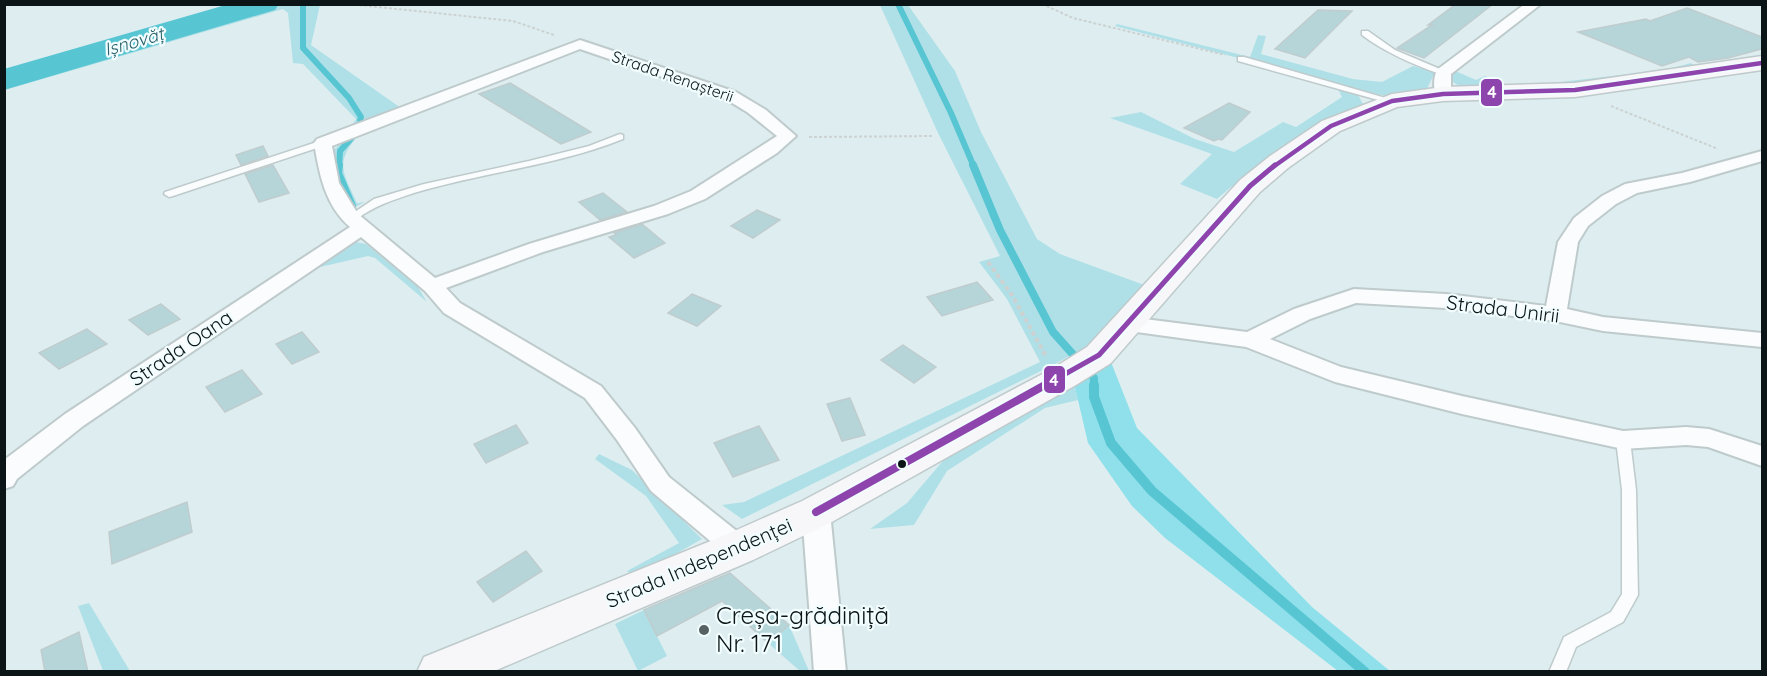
<svg xmlns="http://www.w3.org/2000/svg" width="1767" height="676" viewBox="0 0 1767 676" font-family="Quicksand,sans-serif">
<style>
.green{fill:#b0e0e7}
.forest{fill:#8fe0ea}
.lines{fill:none;stroke-linecap:round;stroke-linejoin:round}
.stream-far2{stroke:#58c5d3;stroke-width:6}
.stream-far1{stroke:#58c5d3;stroke-width:8}
.stream{stroke:#58c5d3;stroke-width:10}
.river{fill:#58c5d3;fill-rule:evenodd}
.building{fill:#b5d5d9;stroke:#c0ccce;stroke-width:1.5}
.lane-casing{stroke:#becacb;stroke-width:3}
.street-casing{stroke:#becacb;stroke-width:4}
.secondary-casing{stroke:#becacb;stroke-width:3}
.path-far1{stroke:#ccd1d1;stroke-width:2;stroke-dasharray:3 2;stroke-linecap:butt}
.path{stroke:#ccd1d1;stroke-width:4;stroke-dasharray:4.5 3;stroke-linecap:butt}
.lane{fill:#fafcfd;fill-rule:evenodd}
.street{fill:#fafcfd;fill-rule:evenodd}
.secondary{fill:#f7f6f8;fill-rule:evenodd}
.bus-1-far2-casing{stroke:#f1fdff;stroke-width:8}
.bus-1-far1-casing{stroke:#f1fdff;stroke-width:10}
.bus-1-casing{stroke:#f1fdff;stroke-width:12}
.bus-1-far2{stroke:#8e44ad;stroke-width:4.5}
.bus-1-far1{stroke:#8e44ad;stroke-width:5}
.bus-1{stroke:#8e44ad;stroke-width:8}
.bus-dot{fill:#0b1517;stroke:#f1fdff;stroke-width:2}
.poi-dot{fill:#556163;stroke:#f1fdff;stroke-width:2}
.labels{text-anchor:middle;stroke-width:4.5;stroke-linejoin:round;paint-order:stroke}
.far-street-label{font-size:16px;fill:#0b1517;stroke:#f1fdff}
.far-water-label{font-size:18px;font-style:italic;fill:#2a6068;stroke:#f1fdff}
.street-label{font-size:20px;fill:#0b1517;stroke:#f1fdff}
.near-poi-label{font-size:24px;fill:#0b1517;stroke:#f1fdff;text-anchor:start}
.line-badge{stroke:#f1fdff;stroke-width:2}
.badge-label{font-size:16px;text-anchor:middle;font-weight:bold;fill:#fff}
</style>
<rect width="100%" height="100%" fill="#deeef0"/>
<path class="green" d="M243,5H320L311,45L401,108L349,129L356,119L303,64L293,63L288,13L283,9L5,90L4,73Z
M880,5H908L955,71L981,132L1037,239L1060,254L1147,286L1091,344L1055,364L742,519L722,505L744,502L1040,362L1007,299L979,262L1000,256L938,133Z
M1117,24L1250,57L1258,35L1266,36L1261,54L1353,79L1382,82L1413,66L1435,72L1426,91L1394,96L1381,95L1115,26Z
M1691,63L1696,67L1561,86L1470,89C1462,87 1453,85 1450,77L1453,70L1476,80L1485,76L1509,87L1525,86L1665,70Z
M1337,87L1357,93L1363,104C1308,128 1262,160 1217,199L1180,184L1212,154L1110,118L1141,112L1195,139L1234,152L1283,122L1296,127L1342,97Z
M361,132C335,162 341,169 357,203L365,202L351,209L332,170L333,151L345,138Z
M356,242L366,244L418,287L427,302L375,258L368,256L316,268L338,249Z
M1074,383L1078,400L1045,408L947,471L914,525L870,529L907,503L953,449Z
M599,454L632,470L702,539L635,577L627,571L679,543L646,496L595,459Z
M89,603L130,671H103L78,606Z
M644,610L667,656L638,671L615,624Z
M789,625L809,671H800L768,643Z"/>
<path class="forest" d="M1111,362L1137,428L1312,607L1390,671H1338L1165,538L1132,506L1088,443L1074,383Z"/>
<g class="lines">
<path class="stream-far2" d="M303,4V48L349,98L361,117L360,120
M898,4L951,113L974,167
M339,167L340,151L356,133"/>
<path class="stream-far1" d="M339,165L338,173L352,206
M973,165L1000,230L1053,332L1094,378V387"/>
<path class="stream" d="M1094,385V397L1111,443L1152,491L1365,672"/>
<path class="river" d="M229,4H279L275,10L4,90V69Z"/>
</g>
<path class="building" d="M1456,4H1493L1424,58L1397,48L1432,25H1428Z
M1687,8L1762,37V49L1728,58L1698,62L1689,57L1662,66L1578,32L1646,19L1650,21Z
M1318,10L1352,11L1305,58L1275,49Z
M510,83L591,132L561,144L479,94Z
M1229,103L1250,112L1222,140L1218,139L1214,141L1184,128Z
M263,146L268,156L241,165L236,155Z
M273,165L289,193L259,202L245,174Z
M603,193L627,212L600,220L579,202Z
M757,210L780,220L753,238L731,226Z
M642,224L665,243L634,258L609,237L616,235L614,233Z
M977,282L993,300L942,316L927,297Z
M692,294L721,306L697,326L668,313Z
M161,304L180,319L148,335L129,320Z
M87,329L107,344L59,369L39,353Z
M302,332L319,352L292,364L276,344Z
M903,345L936,367L914,383L881,360Z
M242,370L262,394L225,412L206,387Z
M850,398L865,435L842,441L827,404Z
M516,425L528,443L486,463L474,444Z
M759,426L779,460L733,477L714,443Z
M187,502L192,532L112,564L109,532Z
M526,551L542,571L493,602L477,582Z
M730,573L789,625L768,643L722,601L657,636L644,610Z
M79,632L88,672H45L41,650Z"/>
<g class="lines">
<g class="lane-casing">
<path id="lane" d="M1362,31H1368L1395,50L1447,72L1440,74C1412,64 1386,53 1362,35Z
M1238,57H1244L1396,101L1389,103L1238,61Z
M620,134L623,135V139C556,166 483,172 414,193C396,199 380,204 364,214C358,218 354,221 347,220L346,218L374,199L424,184L529,161L589,146Z
M323,140L328,143L326,145L173,196L169,197L164,194L165,192Z
M1623,435L1628,437L1630,440L1636,490L1638,595L1623,622L1576,647L1566,672H1549L1564,637L1611,612L1622,594V490L1616,440L1618,437Z"/>
</g>
<g class="street-casing">
<path id="street" d="M1525,4H1541L1451,74V94L1449,97H1437C1433,91 1433,75 1438,69Z
M580,40L736,92L766,110L796,136L777,153L705,199L668,214L543,252L446,288L460,303L601,386L635,428L669,477L748,540L752,548L748,556L738,559L728,556L651,491L617,440L585,398L444,313L425,291L361,237L83,426L17,479L13,486L4,489V460L65,414L350,227C325,206 319,173 314,143L317,139ZM580,49L724,98L747,112L777,136L691,191L654,206L529,244L435,278L358,214L339,183L332,146Z
M1762,151V161L1690,182L1637,193L1616,204L1588,226L1578,242L1567,309L1603,317L1762,333V347L1603,331L1555,321L1446,308L1356,303L1310,319L1270,339L1341,367L1462,396L1623,431L1686,427L1709,429L1762,446V466L1708,447L1686,445L1623,449L1462,414L1335,382L1246,347L1129,331L1121,329L1118,324L1121,319L1129,317L1247,332L1294,309L1354,289L1446,294L1546,306L1558,242L1574,218L1602,196L1625,184L1682,173Z
M816,501L826,504L830,512L846,672H814L802,512L806,504Z"/>
</g>
<g class="secondary-casing">
<path id="secondary" d="M1762,56V70L1575,97L1443,101L1397,107L1340,131L1288,168L1260,192L1111,363L1076,385L830,523L753,560L492,672H417L424,657L723,536L802,501L1052,369L1087,347L1240,180L1270,156L1322,121L1392,94L1443,87L1575,83Z"/>
</g>
<path class="path-far1" d="M1042,4L1073,18L1225,55
M329,5H358L513,21L554,35
M1611,106L1718,149
M809,137L934,136"/>
<path class="path" d="M988,262L1012,295L1047,358"/>
<use href="#lane" class="lane"/>
<use href="#street" class="street"/>
<use href="#secondary" class="secondary"/>
<g class="bus-1-far2-casing">
<path id="bus-1-far2" d="M1273,167L1331,126L1392,101L1443,94L1575,90L1762,63"/>
</g>
<g class="bus-1-far1-casing">
<path id="bus-1-far1" d="M1042,387L1099,355L1250,186L1275,165"/>
</g>
<g class="bus-1-casing">
<path id="bus-1" d="M816,512L1045,385"/>
</g>
<use href="#bus-1-far2" class="bus-1-far2"/>
<use href="#bus-1-far1" class="bus-1-far1"/>
<use href="#bus-1" class="bus-1"/>
</g>
<circle class="bus-dot" cx="902" cy="464" r="5"/>
<circle class="poi-dot" cx="704" cy="630" r="6"/>
<g class="labels">
<g class="far-street-label">
<text transform="translate(673 76) rotate(19)" y="6">Strada Renașterii</text>
</g>
<g class="far-water-label">
<text transform="translate(134 42) rotate(-16)" y="6">Ișnovăț</text>
</g>
<g class="street-label">
<text transform="translate(1503 309) rotate(7)" y="7">Strada Unirii</text>
<text transform="translate(181 348) rotate(-34)" y="7">Strada Oana</text>
<text transform="translate(699 563) rotate(-23)" y="7">Strada Independenței</text>
</g>
<g class="near-poi-label">
<text x="716" y="624">Creșa-grădiniță<tspan x="716" dy="28">Nr. 171</tspan></text>
</g>
</g>
<g class="line-badge">
<rect x="1480" y="78" width="23" height="29" rx="6" fill="#8e44ad"/>
<rect x="1043" y="365" width="23" height="29" rx="6" fill="#8e44ad"/>
</g>
<g class="badge-label">
<text x="1492" y="98">4</text>
<text x="1054" y="386">4</text>
</g>
<rect width="1767" height="676" fill="none" stroke="#0b1517" stroke-width="12"/>
</svg>
